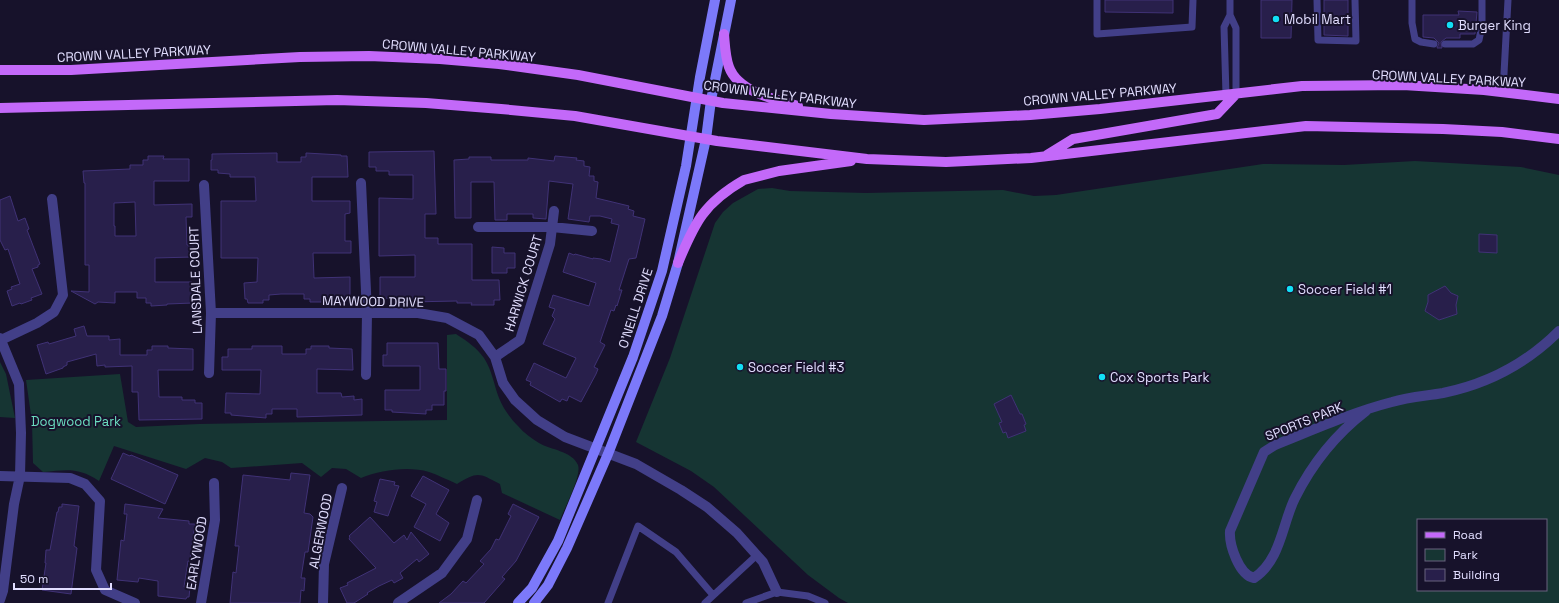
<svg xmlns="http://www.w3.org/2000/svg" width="1559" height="603" viewBox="0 0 1559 603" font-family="'Space Grotesk',sans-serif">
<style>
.green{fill:#163533;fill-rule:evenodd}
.building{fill:#281f4b;stroke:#403276;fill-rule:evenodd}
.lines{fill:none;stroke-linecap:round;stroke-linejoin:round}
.lane{stroke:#423f88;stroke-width:7}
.street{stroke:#423f88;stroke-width:10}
.secondary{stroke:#7c79fa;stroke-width:10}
.primary{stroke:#c369f9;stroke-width:10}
.poi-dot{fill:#12dff5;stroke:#17122b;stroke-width:1.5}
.labels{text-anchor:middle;stroke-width:4;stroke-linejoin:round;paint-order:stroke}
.poi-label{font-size:13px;fill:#e1ddfe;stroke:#17122b;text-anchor:start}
.street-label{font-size:13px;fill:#e1ddfe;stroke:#17122b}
.park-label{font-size:13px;fill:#6bddc0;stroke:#17122b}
</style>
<rect width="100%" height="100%" fill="#17122b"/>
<path class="green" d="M1415,161L1521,167L1559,175V603H848L839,598L808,575L714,487L691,471L636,442L670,358L715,223L723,212L733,203L758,189L772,188L790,191L866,193L1003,190L1034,196L1056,195L1263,164L1344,165ZM1418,520H1546V590H1418Z
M456,334C467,341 477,348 484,358C492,370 494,385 499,398C503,408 510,418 518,426C524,433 531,438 539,443C551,450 572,451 578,465C582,475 564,509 560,520L502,493L500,484C479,473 478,471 457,484C448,480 438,475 429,472C408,466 381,470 361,478L346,469L332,468L321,477L302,463L231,468L222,462L205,458L186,469L114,446L99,481C78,467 67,470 43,472L33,463L32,422L26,380L120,374L128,422L136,427L199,424L447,420V335Z
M0,362L6,374L15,418L0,417Z"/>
<path class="building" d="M1105,0H1173V13L1105,12Z
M1261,0H1292L1291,38H1261Z
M1324,0H1348V36L1324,35Z
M1458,11L1477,12L1475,34H1460V38H1446L1441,42L1442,48H1437L1439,43L1434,38L1423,37V15H1459Z
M434,151L436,214H425V238H438V244H472V280H499L500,300H494V305H471L472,303H457V301L408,302V299L380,298V277H415V255L379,256V198L413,199V175H389V171H376V167H369V152Z
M277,153V162H301V157H306V153L341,155V156H347L348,177H312V201H350V213L345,214V241H351V253H313L314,278L350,277V298H344V300H325V302H310V299H304V294H281L269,295V300H263V303H248L247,299H245L244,283L257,282L258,258H221V201H256L255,177H230V174L218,173V170H211V160H212V154Z
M148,156H164L163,159H189V181H154V205L192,204V217H186L187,245H193V257L155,258V282H192L193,303L167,304V305L151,306V303H146V298H137V292H115V303L98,302L95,304L71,291L89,292V265H85V183H84L83,171L130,169V165H143V160H148ZM135,202L136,236H115V226H114V203Z
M555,156L577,158L576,160L584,161V166L590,167L589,176H594V181L598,182L596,198L629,206L628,209L634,211L633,216L645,219L636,258L629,259L619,290H622L617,306L616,305L614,311L611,310L600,342L605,345L594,367L598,369L596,374L581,402L569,396L567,401L562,399L560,402L530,385L531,382L526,380L534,363L566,378L576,358L543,344L555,319L552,316L555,309L549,307L553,295L589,306L596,283L563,272L569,253L574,255L575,254L593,259V258L601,259L610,262L619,225L611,223L612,219L600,216H590L589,222L568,219L573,184L549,181L546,219L533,218V214H507V220H495L494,182H471V218H455L454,160L469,159V157H491V160H528V158L554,161Z
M10,196L18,221L25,218L29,229L27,230L40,264L38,265V267L32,269L42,294L31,298L32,300L21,304L20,303L12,306L7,291L12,289L11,287L20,284L8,249L5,250L0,240V200Z
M1479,234L1497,235V253L1479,252Z
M492,247L504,248V253H515V268H507V273H492Z
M1445,286L1451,293L1458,296L1456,305L1457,314L1439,320L1425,311L1428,302V295Z
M84,326L87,336H109V340L120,339V355H147V350H152V346H168V348L193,349V370H158L159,397H182V400H195V403H202V419L139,420L138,392H132V366L105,367V365L97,366L96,354L67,362V365L63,367V368L46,374L37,345L48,342L49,344L76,336L74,329Z
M387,343H438L439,369H446V391H444V405H432V410H426V414L392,412V410H385V390H420V366H383V355H387Z
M252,346H282V354H306V349H311V346H329V348L352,349L353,370L317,369V393H341L342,397L354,396V400L362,399V415L297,417V409H272V414H266V418L231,415V413H225L226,393L260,394L261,370H222V357H228V349H252Z
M1011,395L1020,414H1022L1026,424L1024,425L1026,431L1008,438L1006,432L1003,433L999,423L1002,422L994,404Z
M123,453L130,456L131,455L178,475L165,504L111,479Z
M291,473L310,475L304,513L310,514L313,517L308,552H305L301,578H305L304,591L301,590L300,603H230L233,572L236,573L239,546H235L243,475L290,480Z
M423,476L449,490L436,514L449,523L440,541L414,527L426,504L411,496Z
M380,479L395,482L394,485L399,486L388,516L374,512L377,502L374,501Z
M62,504L79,506L74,546L77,548L71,594L42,590L46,563H45L46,550H50L57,512H58L59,507H62Z
M125,504L163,509L158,518L189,521V524H195L191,551L190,561H188L184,587H190L189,597H187L186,599L158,596V581L139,578L138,582L117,580L121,540L124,541L127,514H124Z
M513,504L539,517L516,561L502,577L505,579L484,603H439L451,594L463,581L466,583L484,564L480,561L491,549L496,539L499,540L511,516L508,514Z
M370,517L394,543L404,535L407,540L411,532L429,554L419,562L417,559L400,573L403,578L394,583L392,580L379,586L367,593L368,594L354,603H347L340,588L348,585L347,583L376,568L349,539L350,537L349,536Z"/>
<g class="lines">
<path class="lane" d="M1097,0V34L1192,27L1193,0
M1230,0V15L1236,28V94
M1317,0L1318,40L1356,41L1355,0
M1412,0V23L1415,39L1421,42L1434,44
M1445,44H1473L1479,40L1482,25V0
M1503,92L1508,0
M1226,95L1224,27L1230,15
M608,603L638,526L676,552L713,595
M705,603L757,555
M746,603L777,592L808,596L825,603"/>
<path class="street" d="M361,183L367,313L366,375
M204,185L211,313L209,373
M478,227H552L592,231
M211,313H418L447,318L479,335L495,357L503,383L515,400L537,420L565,437L636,464L681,490L707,507L737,533L763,562L777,592
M0,338L19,384L21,433L20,476L14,504L3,591L0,600
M1,340L37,323L54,312L63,295L52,199
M495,357L520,340L550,244L554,211
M1366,411C1336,434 1312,464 1295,498C1282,524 1281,560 1254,578C1239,575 1229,545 1230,531L1264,452L1275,445C1313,430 1353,412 1392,402C1409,397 1426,396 1443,393C1487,384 1527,363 1559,331
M0,476L70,478L85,484L100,501L96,570L105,590L135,603
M201,603L215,520L214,483
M323,603L324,564L342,488
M398,603L442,573L467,539L477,500"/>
<path class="secondary" d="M518,603L532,588L558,541L633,357L662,271L686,166L700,77L715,0
M534,603L548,585L567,548L608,454L662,316L678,263L706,139L711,100L731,0"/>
<path class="primary" d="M724,34C725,45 725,56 729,67C738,92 776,100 798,106
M0,70H71L300,57L369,56L440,59L499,64L578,75L723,103L831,114L924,120L1030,115L1100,109L1302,86L1403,85L1484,90L1559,99
M0,108L337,100L426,103L501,109L575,116L717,141L867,159L946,162L1031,158L1306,126L1443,129L1502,132L1559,139
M1047,155L1073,139L1217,114L1236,94
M678,263C695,222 704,203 744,180L779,171L851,161"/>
</g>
<g class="poi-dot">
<circle cx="1276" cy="19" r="4"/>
<circle cx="1450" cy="25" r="4"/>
<circle cx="1290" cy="289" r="4"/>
<circle cx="740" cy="367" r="4"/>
<circle cx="1102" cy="377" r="4"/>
</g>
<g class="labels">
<g class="poi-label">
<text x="1284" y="24">Mobil Mart</text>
<text x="1458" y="30">Burger King</text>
<text x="1298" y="294">Soccer Field #1</text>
<text x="748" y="372">Soccer Field #3</text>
<text x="1110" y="382">Cox Sports Park</text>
</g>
<g class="street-label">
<text transform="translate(459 50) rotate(5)" y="5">CROWN VALLEY PARKWAY</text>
<text transform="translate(134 53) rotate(-3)" y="5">CROWN VALLEY PARKWAY</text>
<text transform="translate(1449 78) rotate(3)" y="5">CROWN VALLEY PARKWAY</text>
<text transform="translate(780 94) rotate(7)" y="5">CROWN VALLEY PARKWAY</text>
<text transform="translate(1100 94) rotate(-5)" y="5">CROWN VALLEY PARKWAY</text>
<text transform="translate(195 280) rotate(-92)" y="5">LANSDALE COURT</text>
<text transform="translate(523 283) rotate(-73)" y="5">HARWICK COURT</text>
<text transform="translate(373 301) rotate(1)" y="5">MAYWOOD DRIVE</text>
<text transform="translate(635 308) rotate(-72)" y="5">O'NEILL DRIVE</text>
<text transform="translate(1304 421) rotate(-22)" y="5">SPORTS PARK</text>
<text transform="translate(320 531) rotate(-79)" y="5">ALGERWOOD</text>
<text transform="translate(196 553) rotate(-81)" y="5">EARLYWOOD</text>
</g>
<g class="park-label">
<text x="76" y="426">Dogwood Park</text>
</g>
</g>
<rect x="1417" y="519" width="130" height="72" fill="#17122b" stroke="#68637f"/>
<rect x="1425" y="532" width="20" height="6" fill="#c369f9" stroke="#68637f"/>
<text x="1453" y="539" font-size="12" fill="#e1ddfe">Road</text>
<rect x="1425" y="549" width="20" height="12" fill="#163533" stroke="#68637f"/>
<text x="1453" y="559" font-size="12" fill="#e1ddfe">Park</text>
<rect x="1425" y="569" width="20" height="12" fill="#281f4b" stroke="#68637f"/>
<text x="1453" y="579" font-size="12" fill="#e1ddfe">Building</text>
<path d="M14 583v6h97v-6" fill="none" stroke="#e1ddfe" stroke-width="2"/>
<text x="20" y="583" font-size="12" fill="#e1ddfe" stroke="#17122b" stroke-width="3" paint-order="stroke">50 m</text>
</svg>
